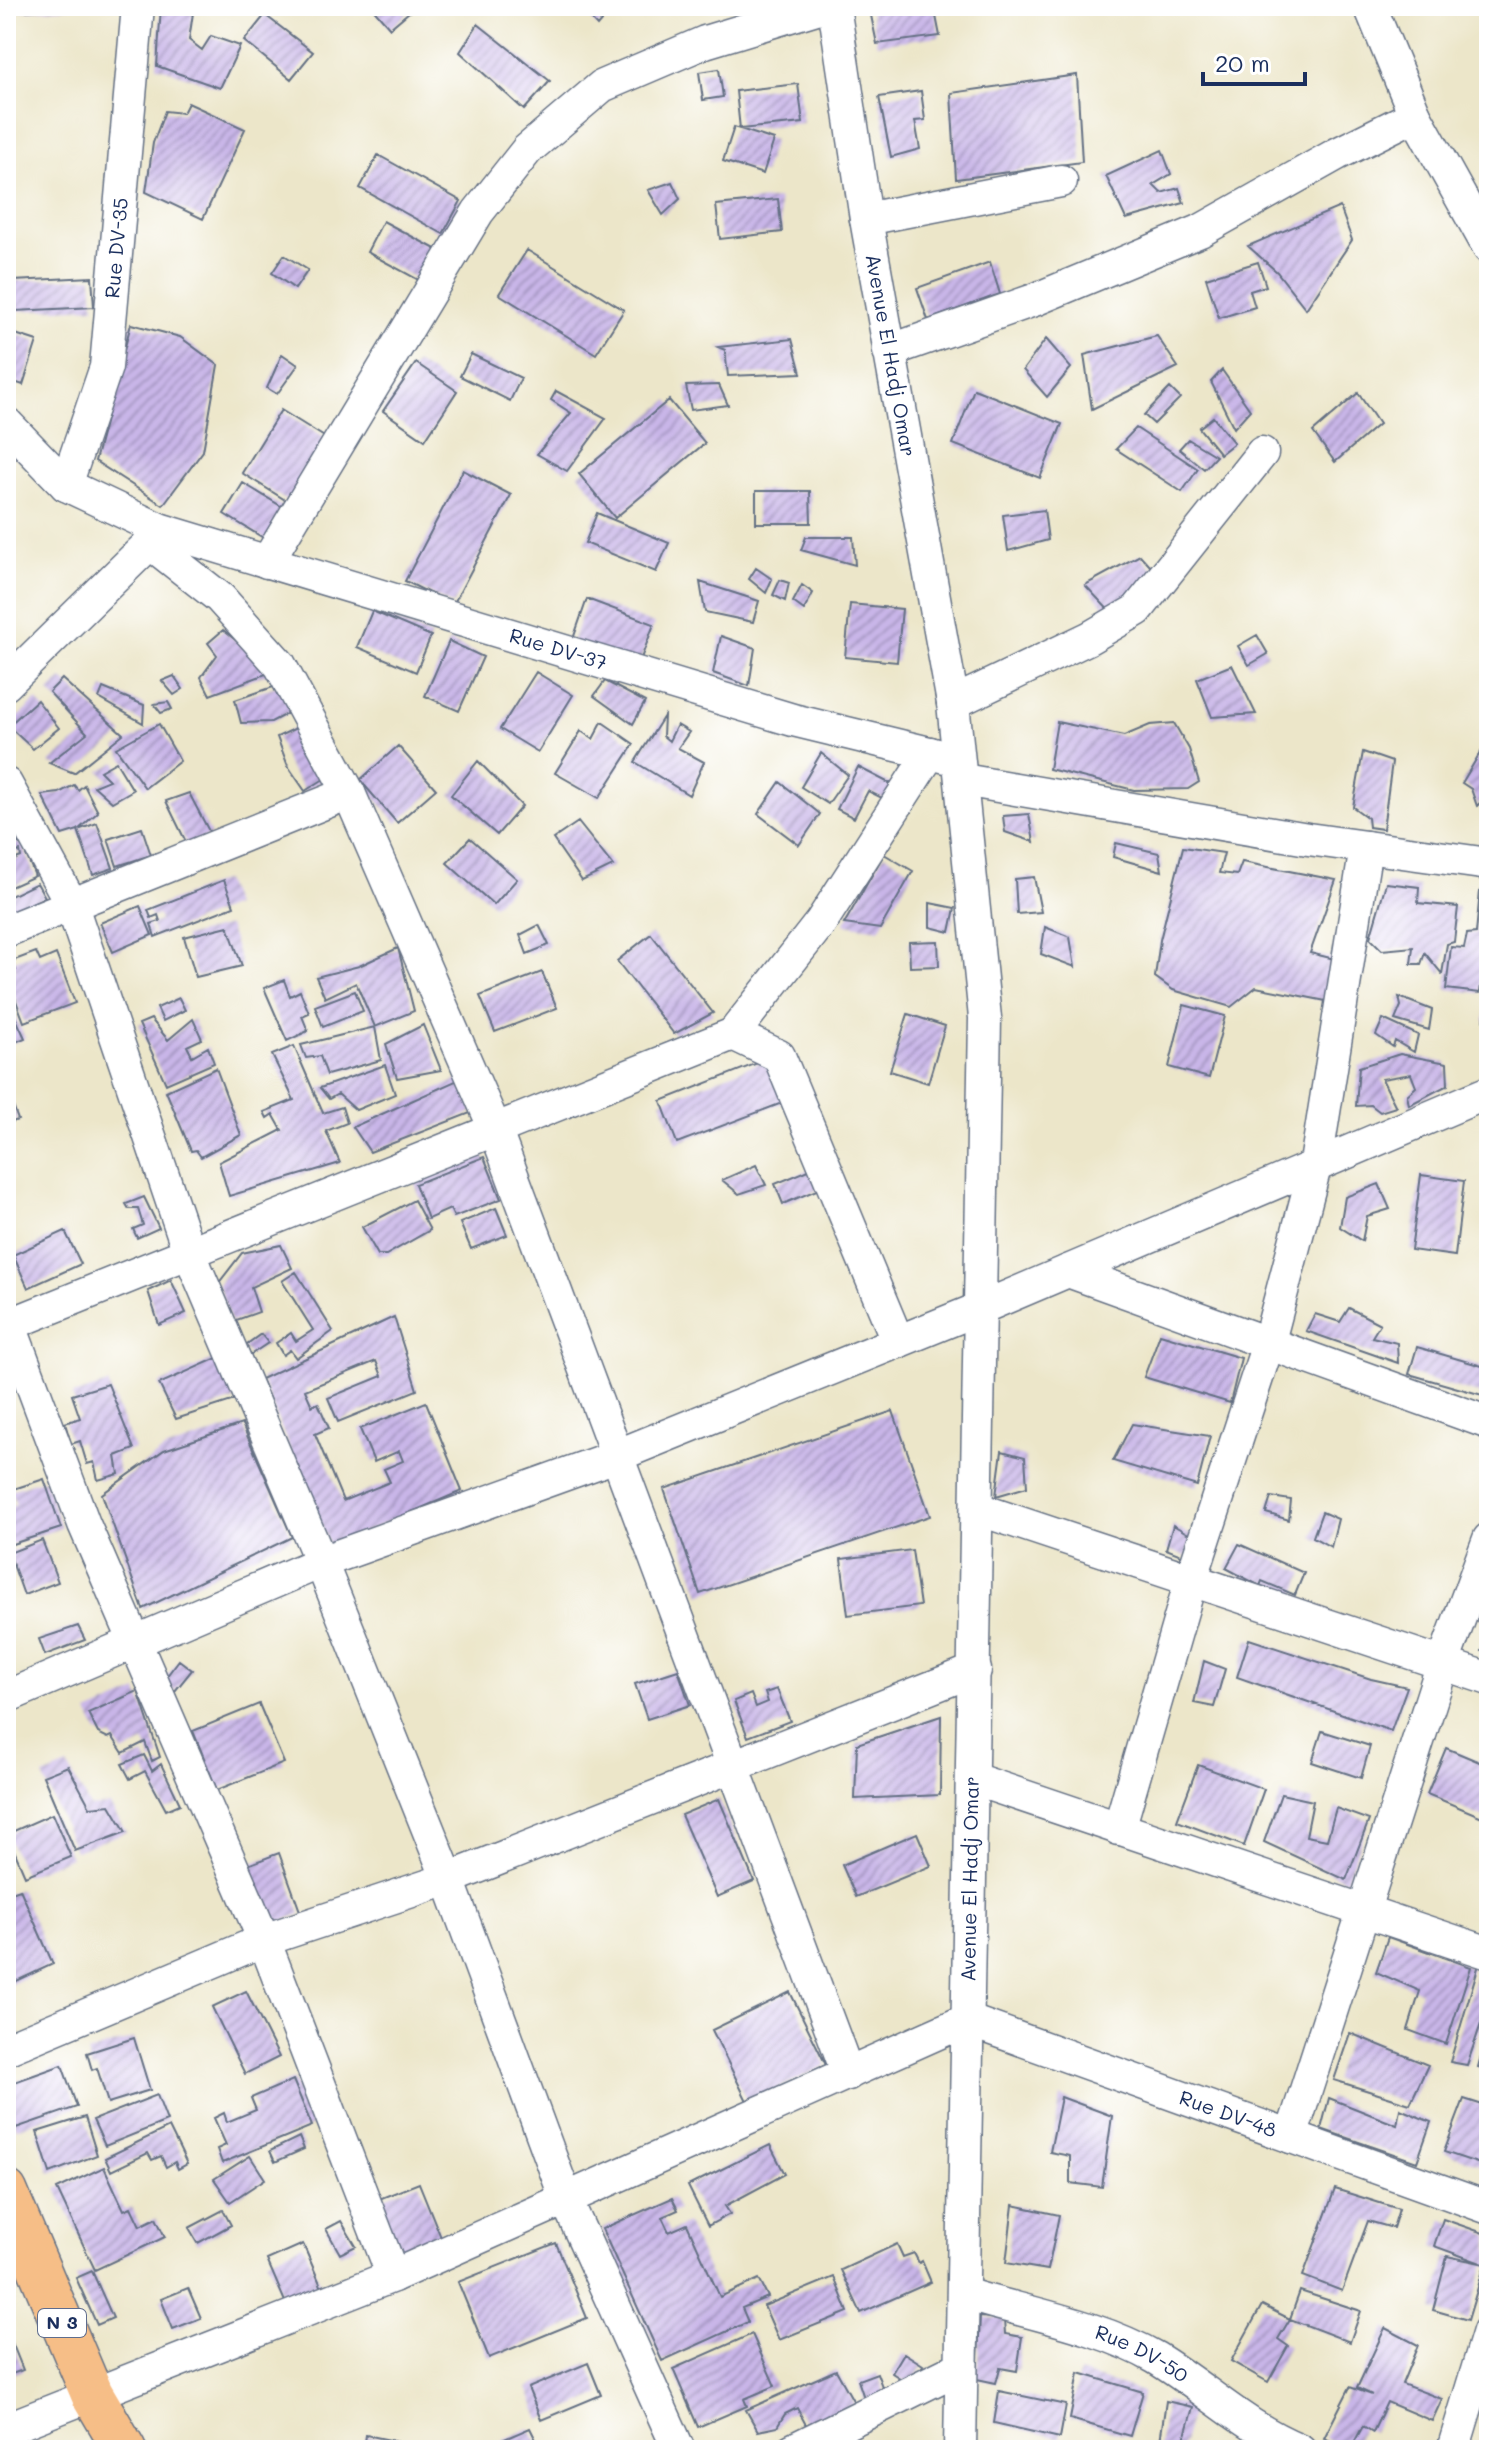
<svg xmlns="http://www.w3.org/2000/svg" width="1495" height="2456" viewBox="0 0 1495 2456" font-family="Mali,sans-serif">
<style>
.building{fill:url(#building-hatch)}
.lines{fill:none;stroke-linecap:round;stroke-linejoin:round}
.minor-casing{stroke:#646f83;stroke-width:35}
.major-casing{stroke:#646f83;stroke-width:45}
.minor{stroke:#fff;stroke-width:32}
.major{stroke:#f6be87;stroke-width:42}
.labels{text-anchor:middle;stroke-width:6;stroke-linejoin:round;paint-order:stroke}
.shield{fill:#fff;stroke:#5f6d8e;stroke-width:2}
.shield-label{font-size:18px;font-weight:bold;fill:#1b2f5e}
.street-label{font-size:20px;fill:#1b2f5e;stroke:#fff}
</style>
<defs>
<pattern id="building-hatch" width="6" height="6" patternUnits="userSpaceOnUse" patternTransform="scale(2)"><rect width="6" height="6" fill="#c9b6e8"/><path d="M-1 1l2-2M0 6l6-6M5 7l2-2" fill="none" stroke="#a294bf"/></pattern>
</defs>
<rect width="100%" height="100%" fill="#fff"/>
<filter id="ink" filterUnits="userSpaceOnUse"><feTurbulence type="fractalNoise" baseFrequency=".0125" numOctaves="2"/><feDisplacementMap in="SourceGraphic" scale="16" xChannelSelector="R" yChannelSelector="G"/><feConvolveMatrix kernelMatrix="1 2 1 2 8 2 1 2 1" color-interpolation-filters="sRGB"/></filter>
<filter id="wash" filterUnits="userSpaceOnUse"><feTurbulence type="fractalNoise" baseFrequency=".006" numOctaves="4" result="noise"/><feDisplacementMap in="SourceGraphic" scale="32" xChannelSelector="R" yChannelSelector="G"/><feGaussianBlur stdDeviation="1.8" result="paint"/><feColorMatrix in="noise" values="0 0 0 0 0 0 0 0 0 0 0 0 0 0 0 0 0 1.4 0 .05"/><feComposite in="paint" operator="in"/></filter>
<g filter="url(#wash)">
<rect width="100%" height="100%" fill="#ece6c9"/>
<g id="blocks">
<path class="building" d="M6,6H70V8L6,12Z
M161,6H194L189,40L202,50L211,36L240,46L220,88L157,66Z
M371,6H416L390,28Z
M579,6H614L597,26Z
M869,6H934L940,36L877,44Z
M265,15L313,52L291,79L244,41Z
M478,24L550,81L524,110L460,52Z
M719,69L723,97L703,100L699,72Z
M1077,75L1082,162L956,179L951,93Z
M798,84L803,123L740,129L736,91Z
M921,91L925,120L915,121L920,149L891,157L879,97Z
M188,103L245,129L203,219L146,192L153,143L165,111L183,113Z
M734,127L774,140L763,174L723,161Z
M1162,150L1171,174L1153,185L1161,193L1179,188L1184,203L1126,219L1106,176Z
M378,155L461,201L443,234L360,188Z
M672,182L680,199L663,215L648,190Z
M778,199L782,232L720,239L716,205Z
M1340,207L1352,240L1306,309L1277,272L1248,246Z
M383,221L441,252L424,283L367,252Z
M527,250L624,310L596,354L499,294Z
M284,255L308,270L295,289L272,273Z
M990,262L1000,294L928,320L917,288Z
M1258,262L1266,286L1250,291L1255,307L1219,318L1206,278Z
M92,277L94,307L15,311L13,281Z
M131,324L180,337L218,365L203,451L163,505L95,461Z
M6,331L37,341L23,385L6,379Z
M1157,336L1178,367L1092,409L1084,355Z
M792,339L801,373L728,376L725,350L718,347Z
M1046,339L1071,368L1047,397L1023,370Z
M282,354L298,365L277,394L267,388Z
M471,354L521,378L510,401L460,376Z
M416,363L457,391L425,440L383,411Z
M1222,370L1250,410L1234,428L1211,382Z
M719,385L728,405L691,410L686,386Z
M1170,388L1180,398L1154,424L1144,415Z
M974,389L1062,424L1040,478L953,444Z
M556,391L606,418L567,471L537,454L571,413L551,400Z
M1358,393L1379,424L1335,462L1313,432Z
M669,400L705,443L615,518L579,474Z
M281,410L334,443L295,506L242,473Z
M1213,417L1234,443L1220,454L1199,428Z
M1136,428L1198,469L1182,492L1116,449Z
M1188,439L1216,456L1204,469L1179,449Z
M463,470L511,495L453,605L405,581Z
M243,483L289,511L270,542L224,514Z
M756,491H810L811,523H756Z
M1044,510L1048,540L1008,551L1003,515Z
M597,513L669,543L656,572L585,543Z
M806,537H853L855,565L801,550Z
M1140,555L1160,577L1115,617L1085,585Z
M756,568L772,579L766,593L749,579Z
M780,580L789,583L785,601L773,595Z
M700,582L759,601L753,622L705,612Z
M802,585L813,593L804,610L793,602Z
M587,599L654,624L637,669L571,645Z
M850,604L902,609L897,662L845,657Z
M372,611L431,636L416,672L357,647Z
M223,630L274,671L210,695L201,677L217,655L208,643Z
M1257,635L1268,654L1249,665L1238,646Z
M721,636L755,648L749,686L713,673Z
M449,641L483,657L459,711L425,696Z
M1232,665L1256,714L1212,717L1197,679Z
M536,672L573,695L538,752L500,729Z
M174,676L183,689L174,695L162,681Z
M62,679L123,734L74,773L49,763L87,733L49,692Z
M605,681L645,702L633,724L594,696Z
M279,685L292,711L271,722L241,723L235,700Z
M103,688L144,705L143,723L99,698Z
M37,700L59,728L33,749L8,726Z
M168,702L172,709L161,713L154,704Z
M664,716L663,736L669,741L677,725L689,732L678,748L704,762L689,795L635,762Z
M602,722L634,744L599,798L555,773L581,731L593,739Z
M1057,722L1124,736L1150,725L1174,723L1189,749L1199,782L1188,789L1134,790L1049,769Z
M159,724L180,761L145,788L116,748Z
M298,727L324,779L305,791L288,766L277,737Z
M398,746L436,789L397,823L360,780Z
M1483,748L1489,752V793L1477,806L1471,789L1462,783Z
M1363,752L1392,762L1383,829L1369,827L1368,818L1353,807Z
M821,753L848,775L828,804L801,787Z
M478,761L522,806L497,835L451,795Z
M116,762L133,790L112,802L94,786L109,780L100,771Z
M858,767L893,785L886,800L868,791L854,818L837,809Z
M780,782L820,814L799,845L758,814Z
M74,785L78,790L84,785L98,812L78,830L97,823L113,868L93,875L78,830L62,835L42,795L59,793Z
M189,793L211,835L187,844L166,801Z
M1029,814L1034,842L1005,832L1003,816Z
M578,822L613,866L582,881L553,839Z
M142,828L151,855L117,866L108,839Z
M470,838L517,879L494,905L447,863Z
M21,842L35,876L6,889V863L21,857L20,851L6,855V847Z
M1116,843L1159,853L1162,871L1113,857Z
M1183,847L1224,853L1219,873L1237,875L1242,862L1336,880L1310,953L1347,962L1341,1004L1256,987L1231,1007L1173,990L1155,977L1160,940Z
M884,854L913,871L880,929L844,924Z
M1034,877L1041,912L1017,914L1015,879Z
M224,880L234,906L155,937L151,924L160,921L158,915L151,918L148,910Z
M37,883L45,897L7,915L6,898Z
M1386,883L1419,887L1418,903L1458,907L1454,942L1447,944L1442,974L1425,953L1421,964H1411L1413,947L1382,950L1370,938Z
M1480,891L1489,894V954L1485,951L1480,993L1446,989L1451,947L1464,948L1467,934L1476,933Z
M930,903L955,908L950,932L930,927Z
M140,906L152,935L113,952L100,923Z
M539,925L549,945L527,954L520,935Z
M228,926L242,966L196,977L184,937Z
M1045,927L1070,937L1075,967L1041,954Z
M651,934L713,1013L674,1034L617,961Z
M938,941L939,966L910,967L909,942Z
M398,948L414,1011L375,1027L356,983L325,998L316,977L359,966Z
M36,952L40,961L56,954L75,1003L24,1022L6,974L16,970L12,961Z
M542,972L557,1008L495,1032L480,996Z
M284,980L290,996L300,991L309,1013L302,1016L308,1031L287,1041L264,988Z
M355,991L363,1011L323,1027L315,1006Z
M6,997L25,1038L6,1046Z
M1399,997L1432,1010L1429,1030L1395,1020L1401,1006Z
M179,998L185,1010L163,1021L157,1008Z
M1487,998L1489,1021H1484Z
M1184,1005L1225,1016L1209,1078L1169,1067Z
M908,1014L945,1026L928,1083L890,1071Z
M151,1019L168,1040L193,1019L202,1039L187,1046L192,1056L208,1047L214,1063L166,1084L139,1024Z
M1383,1019L1418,1035L1414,1052L1395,1041L1393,1047L1376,1035Z
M423,1025L441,1070L397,1078L386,1044Z
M375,1027L381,1060L327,1075L320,1056L306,1058L301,1045Z
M294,1046L323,1113L342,1107L347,1123L326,1131L340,1163L229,1196L219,1162L282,1130L273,1114L267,1118L264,1112L294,1100L272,1055Z
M1400,1054L1447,1063L1448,1085L1409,1105L1407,1095L1416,1087L1411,1074L1382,1079L1396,1107L1380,1112L1371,1105L1356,1106L1359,1067Z
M773,1057L790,1100L677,1143L661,1101Z
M385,1065L395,1094L356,1110L338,1094L329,1099L320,1088Z
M216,1068L241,1135L201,1157L196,1150L191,1151L166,1091Z
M460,1079L473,1112L370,1152L353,1127Z
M6,1087L18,1120L6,1124Z
M484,1157L501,1199L454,1217L450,1209L428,1219L415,1184Z
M756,1165L766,1185L739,1194L722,1180Z
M816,1167L824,1187L783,1204L775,1184Z
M1421,1175L1464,1181L1455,1256L1411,1250Z
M1379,1184L1390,1209L1367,1216L1362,1241L1340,1227L1345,1197Z
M144,1197L159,1228L137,1238L133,1229L143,1225L138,1209H129L126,1204Z
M414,1200L430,1230L386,1255H378L362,1227Z
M496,1208L507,1235L471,1249L460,1223Z
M65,1231L81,1264L28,1288L13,1255Z
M281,1245L292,1268L251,1287L259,1312L231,1322L218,1284L242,1253Z
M1486,1263L1489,1264V1282H1484Z
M296,1272L333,1331L296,1358L290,1350L283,1355L276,1343L291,1333L296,1341L313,1330L282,1281Z
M171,1280L186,1313L159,1325L148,1291Z
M1349,1308L1380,1324L1372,1337L1397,1343L1398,1363L1306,1331L1315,1314L1340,1322Z
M394,1317L417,1390L338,1422L328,1398L382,1376L376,1361L305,1390L312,1406L318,1403L329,1428L315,1434L343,1501L390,1482L384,1469L403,1461L399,1451L374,1462L360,1429L426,1402L462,1491L330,1546L261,1379Z
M261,1334L268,1343L250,1355L243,1347Z
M1160,1334L1241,1358L1230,1403L1144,1377Z
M1417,1347L1489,1368V1397L1409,1374Z
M217,1358L235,1400L176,1419L159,1384Z
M108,1384L134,1449L116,1456L119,1474L98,1480L94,1462L87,1464L80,1441L71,1444L65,1423L80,1418L72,1395Z
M893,1411L930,1516L700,1594L664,1489Z
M242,1424L292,1537L143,1609L102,1494L164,1450Z
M1132,1424L1210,1436L1197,1486L1113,1461Z
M1002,1451L1025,1457L1027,1487L996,1496Z
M44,1479L61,1528L6,1546V1508L16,1504L11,1490Z
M1271,1497L1291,1500L1289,1520L1266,1513Z
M1322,1512L1338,1519L1331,1547L1313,1537Z
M1173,1525L1192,1536L1186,1557L1166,1549Z
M42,1540L58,1582L24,1595L9,1553Z
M1239,1544L1304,1573L1295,1595L1262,1581L1260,1586L1226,1568Z
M912,1550L920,1606L848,1615L841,1559Z
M78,1626L85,1640L45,1655L39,1639Z
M1489,1634V1654L1482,1651Z
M1249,1639L1371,1679L1407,1687L1391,1731L1237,1677Z
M179,1660L192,1670L175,1691L163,1681Z
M1204,1661L1225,1669L1214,1707L1194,1703Z
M678,1670L690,1705L647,1719L635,1684Z
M777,1689L790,1721L748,1737L734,1701L751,1694L756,1707L768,1702L765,1693Z
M138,1691L160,1757L152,1761L145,1742L123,1753L112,1736L108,1738L98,1733L88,1713Z
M259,1704L284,1763L217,1790L193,1731Z
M941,1716L940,1795L855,1799L857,1744Z
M1322,1731L1370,1746L1361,1778L1312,1762Z
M1446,1748L1489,1766L1487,1819L1427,1794Z
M144,1755L152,1771L161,1764L180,1804L166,1810L145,1771L130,1779L122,1764Z
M1198,1765L1264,1789L1244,1846L1177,1821Z
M68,1766L90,1807L110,1805L126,1832L75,1851L43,1776Z
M1281,1794L1313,1801L1306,1836L1327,1840L1336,1808L1369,1820L1346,1880L1264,1842Z
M719,1799L754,1881L717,1897L681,1815Z
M52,1814L71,1857L25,1876L7,1834Z
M917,1833L931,1866L856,1897L842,1865Z
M279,1853L301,1914L267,1926L245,1866Z
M20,1889L53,1964L6,1986V1894Z
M1388,1937L1471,1967L1446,2044L1408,2030L1420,1991L1376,1972Z
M1480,1961L1489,1965V2000L1467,2065L1450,2062Z
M246,1991L279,2057L245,2074L212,2007Z
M790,1992L826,2065L748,2103L712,2030Z
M1488,2030H1489V2070L1478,2067Z
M1350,2033L1428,2065L1410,2104L1334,2080Z
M134,2038L150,2090L108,2103L97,2068L92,2070L87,2053Z
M62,2065L77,2107L16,2128L6,2106V2085Z
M293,2080L312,2126L222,2163L217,2149L226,2145L214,2118L224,2113L227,2122L256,2110L251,2098Z
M157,2095L167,2121L105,2146L93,2120Z
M1061,2097L1112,2116L1102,2187L1070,2183V2156L1050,2152Z
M1329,2098L1397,2125L1400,2109L1431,2122L1417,2162L1321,2129Z
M1464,2099L1489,2107V2167L1444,2152Z
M85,2117L97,2155L50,2173L37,2132Z
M169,2127L187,2164L178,2169L175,2162L166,2167L161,2156L152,2160L148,2153L111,2171L105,2158Z
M299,2137L304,2149L275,2162L270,2151Z
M770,2145L785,2174L725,2206L730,2214L708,2226L688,2186Z
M250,2156L265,2179L230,2202L214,2179Z
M104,2167L124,2210L131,2207L140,2226L156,2218L165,2237L95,2270L57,2189Z
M419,2183L442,2240L398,2258L374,2201Z
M1335,2189L1399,2209L1393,2228L1368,2221L1342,2291L1303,2276Z
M672,2198L678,2210L662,2217L669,2232L687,2224L720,2297L759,2279L768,2297L742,2308L748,2322L662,2361L602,2229Z
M1013,2205L1059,2215L1048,2270L1006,2263Z
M223,2210L231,2225L198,2243L189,2228Z
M1443,2219L1489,2235V2266L1434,2246Z
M341,2221L356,2246L340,2254L326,2229Z
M556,2243L587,2318L489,2358L458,2282Z
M303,2244L325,2295L289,2311L267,2260Z
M897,2244L903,2257L914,2253L919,2263L922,2261L931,2282L861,2313L841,2270Z
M1447,2256L1485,2264L1468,2320L1433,2310Z
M92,2271L113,2318L97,2325L76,2278Z
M834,2277L848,2312L779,2340L764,2306Z
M188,2288L201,2318L173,2329L161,2299Z
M1300,2291L1361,2311L1350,2342L1290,2319Z
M1262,2305L1290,2319L1278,2339L1288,2346L1268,2382L1231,2361Z
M980,2317L1004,2319L1005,2334L1022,2337L1017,2371L1000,2368L996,2383L977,2379Z
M1385,2328L1418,2345L1402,2384L1442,2399L1432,2421L1387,2402L1373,2432L1363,2426L1350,2450L1324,2438L1350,2387L1372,2395L1357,2388Z
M752,2334L775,2386L744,2399L747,2406L698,2427L673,2369Z
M11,2340L23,2370L6,2376V2342Z
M904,2353L923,2365L911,2385L892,2373Z
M588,2363L601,2395L541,2420L528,2388Z
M836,2370L855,2404L806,2425L797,2408L785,2414L777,2427L758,2431L746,2410Z
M877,2373L885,2395L865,2401L858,2380Z
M1079,2373L1143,2392L1130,2436L1070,2419Z
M999,2391L1066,2405L1060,2438L994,2423Z
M1166,2401L1193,2407L1181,2450L1159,2448Z
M530,2428L541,2450H507L502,2440Z
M366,2435L434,2449V2450H364Z"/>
</g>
</g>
<g filter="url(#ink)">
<use href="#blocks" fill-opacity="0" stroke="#646f83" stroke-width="2"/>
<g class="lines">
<g class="minor-casing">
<g id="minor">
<path id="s1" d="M834,6L866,219L953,703L985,1018L960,2450"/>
<path d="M1370,6L1415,115L1489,248"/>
<path d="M866,219L1061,181"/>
<path d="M889,351L1034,300L1200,231L1337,154L1415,115"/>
<path id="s2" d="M6,423L66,485L159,529L793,720L946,757"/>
<path id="s3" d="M66,485L106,367L138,6"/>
<path d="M150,543L220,598L280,665L349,793L495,1129L848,2074"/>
<path d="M267,562L478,212L527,150L602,86L705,42L823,6"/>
<path d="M6,684L150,543L159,529"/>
<path d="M953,703L1089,638L1137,610L1262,453"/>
<path d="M963,780L1308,839L1489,864"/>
<path d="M6,784L71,903L189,1252L321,1562L448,1879L566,2199L679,2450"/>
<path d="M6,931L349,793"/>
<path d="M733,1034L779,1056L898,1342"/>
<path d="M1068,1271L1489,1423"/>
<path d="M6,1315L84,1524L264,1940L393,2276"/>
<path d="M6,1326L733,1034L821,922L930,753"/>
<path d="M978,1509L1489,1679"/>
<path d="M6,1697L321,1562L616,1456L981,1308L1489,1092"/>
<path d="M973,1779L1489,1953"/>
<path d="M1119,1829L1191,1580L1269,1341L1316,1163L1366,847"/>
<path d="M6,2049L264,1940L448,1879L975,1670"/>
<path d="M1291,2137L1443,1663L1489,1539"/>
<path id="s4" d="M964,2294C1027,2313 1099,2325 1156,2358C1207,2389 1242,2426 1300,2450"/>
<path id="s5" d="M6,2429L393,2276L967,2020L1489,2208"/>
<path d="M792,2450L961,2367"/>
<path d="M1453,2450L1489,2331"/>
</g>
</g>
<g class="major-casing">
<path id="major" d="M6,2191L92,2394L125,2450"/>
</g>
<use href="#minor" class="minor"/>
<use href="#major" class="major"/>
</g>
</g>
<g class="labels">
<rect class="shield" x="38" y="2309" width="48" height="28" rx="6"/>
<g class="shield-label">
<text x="62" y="2329">N 3</text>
</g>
<g class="street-label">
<text dy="7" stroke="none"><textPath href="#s3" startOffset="244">Rue DV-35</textPath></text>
<text dy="7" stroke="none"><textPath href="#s1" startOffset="354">Avenue El Hadj Omar</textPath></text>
<text dy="7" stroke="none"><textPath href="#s2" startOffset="606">Rue DV-37</textPath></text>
<text transform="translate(970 1879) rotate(-89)" y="7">Avenue El Hadj Omar</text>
<text dy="7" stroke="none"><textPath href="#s5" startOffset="1322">Rue DV-48</textPath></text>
<text dy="7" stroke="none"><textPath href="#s4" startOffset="188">Rue DV-50</textPath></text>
</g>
</g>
<rect width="1495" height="2456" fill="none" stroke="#fff" stroke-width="32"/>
<path d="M1203 72v12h102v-12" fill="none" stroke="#1b2f5e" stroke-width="4"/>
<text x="1215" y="72" font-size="24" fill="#1b2f5e" stroke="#ffffff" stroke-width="6" paint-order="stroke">20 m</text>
</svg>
